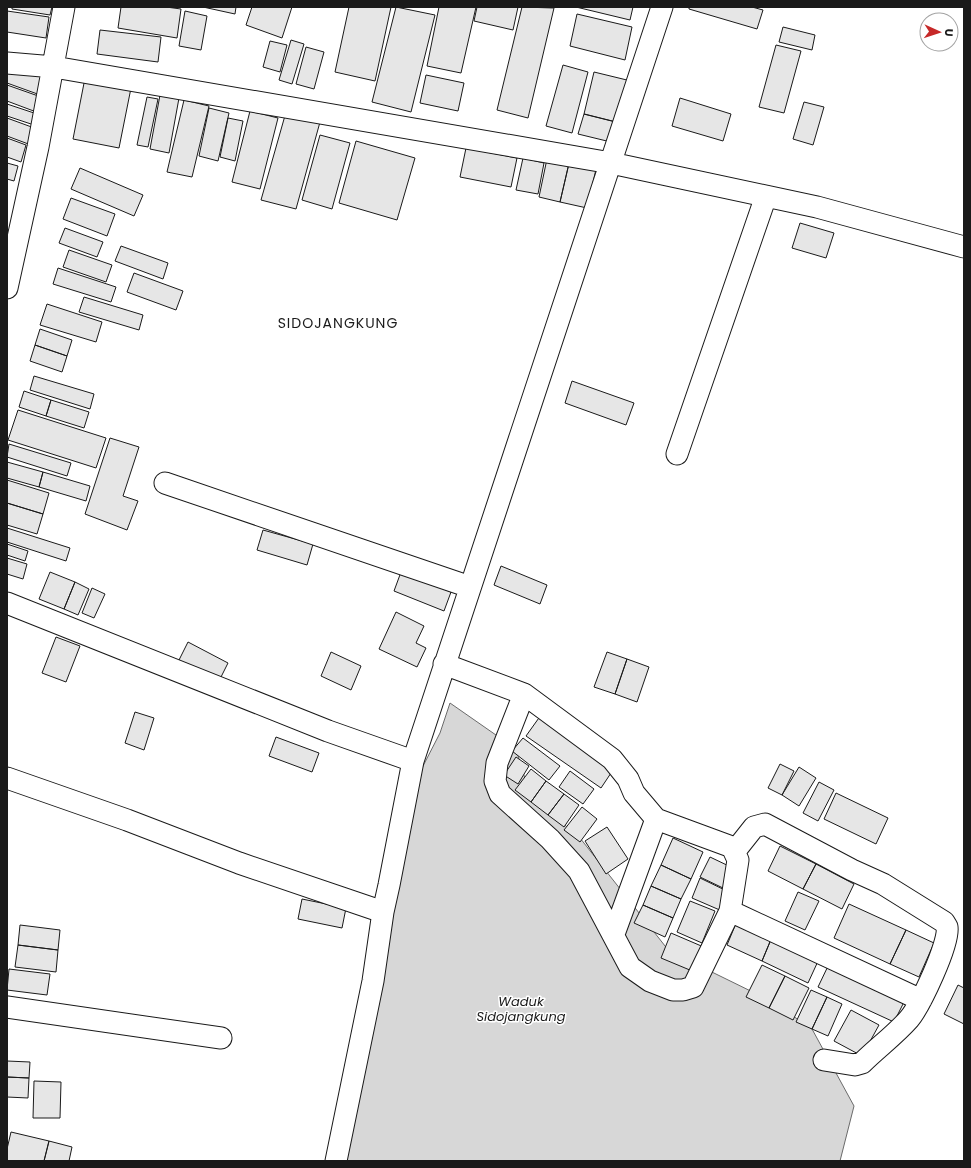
<svg xmlns="http://www.w3.org/2000/svg" width="971" height="1168" viewBox="0 0 971 1168" font-family="Poppins,sans-serif">
<style>
.water{fill:#d7d7d7;stroke:#6a6a6a}
.building{fill:#e6e6e6;stroke:#1a1a1a}
.lines{fill:none;stroke-linecap:round;stroke-linejoin:round}
.minor-casing{stroke:#1a1a1a;stroke-width:23}
.minor{stroke:#fff;stroke-width:21}
.labels{text-anchor:middle;stroke-width:3;stroke-linejoin:round;paint-order:stroke}
.water-label{font-size:13px;font-style:italic;fill:#1a1a1a;stroke:#fff}
.quarter-label{font-size:14px;letter-spacing:1px;fill:#1a1a1a;stroke:#fff}
</style>
<rect width="100%" height="100%" fill="#fff"/>
<path class="water" d="M450,703L516,749L530,795L580,838L669,951L771,1001L812,1029L854,1106L840,1161H341L404,803L440,733Z"/>
<path class="building" d="M12,7H52L50,15L12,9Z
M121,7H166L181,9L177,38L118,28Z
M203,7H236L235,14Z
M252,7H292L282,38L246,25Z
M349,7H391L375,81L335,72Z
M396,7L435,15L411,112L372,102Z
M439,7H476L461,73L427,66Z
M477,7H518L513,30L474,21Z
M522,7L554,8L528,118L497,110Z
M576,7H633L630,20Z
M689,7H752L763,10L757,29L689,9Z
M7,11L49,17L46,38L7,32Z
M185,11L207,16L201,50L179,46Z
M577,14L632,27L625,60L570,46Z
M783,27L815,35L812,50L779,42Z
M100,30L161,37L158,62L97,54Z
M291,40L304,44L292,84L279,80Z
M270,41L287,45L280,72L263,67Z
M776,45L801,51L784,113L759,107Z
M306,47L324,52L314,89L296,84Z
M9,65L49,79L43,96L7,83V72Z
M563,65L588,72L572,133L546,126Z
M594,72L631,81L620,123L584,114Z
M86,73L132,83L119,148L73,139Z
M426,75L464,83L458,111L420,103Z
M7,85L44,98L39,113L7,101Z
M160,95L179,98L169,153L150,149Z
M147,97L158,99L148,147L137,145Z
M680,98L731,114L723,141L672,126Z
M184,100L209,106L192,177L167,172Z
M804,102L824,107L813,145L793,139Z
M7,104L43,116L40,127L7,116Z
M209,108L229,113L218,161L199,156Z
M250,111L278,118L260,189L232,182Z
M286,112L320,122L296,209L261,200Z
M584,114L620,123L615,143L578,134Z
M7,118L37,129L31,145L7,136Z
M228,118L243,121L235,161L220,157Z
M320,135L350,143L332,209L302,200Z
M7,138L26,145L21,162L7,157Z
M356,141L415,158L397,220L339,203Z
M466,148L517,158L511,187L460,177Z
M548,154L570,159L560,202L539,197Z
M523,158L544,163L538,194L516,190Z
M570,159L597,165L587,208L560,202Z
M7,163L18,166L14,181L7,179Z
M80,168L143,195L134,216L71,189Z
M71,198L115,214L107,236L63,219Z
M800,223L834,233L826,258L792,248Z
M65,228L103,242L97,257L59,243Z
M121,246L168,263L163,279L115,261Z
M69,250L112,265L106,282L63,267Z
M58,268L116,287L111,302L53,284Z
M134,273L183,291L176,310L127,292Z
M84,297L143,315L139,330L79,312Z
M47,304L102,322L96,342L40,325Z
M40,329L72,340L67,356L35,345Z
M35,345L67,356L62,372L30,361Z
M34,376L94,394L90,409L30,390Z
M572,381L634,403L626,425L565,403Z
M24,391L51,400L46,416L19,407Z
M51,400L89,412L84,428L46,416Z
M18,410L106,438L96,468L8,440Z
M110,438L139,447L123,496L138,501L127,530L85,514Z
M9,444L71,463L67,476L7,457Z
M7,462L43,472L39,487L7,478Z
M43,472L90,486L86,501L39,487Z
M7,480L49,493L43,514L7,503Z
M7,503L43,514L37,534L7,525Z
M7,528L70,548L66,561L7,542Z
M263,530L313,544L307,565L257,550Z
M7,544L28,551L25,561L7,555Z
M7,558L27,564L23,579L7,574Z
M501,566L547,585L540,604L494,585Z
M50,572L75,582L64,609L39,599Z
M401,572L451,592L444,611L394,591Z
M75,582L89,589L78,615L64,609Z
M92,588L105,594L94,618L82,613Z
M396,612L424,626L416,643L426,648L417,667L379,649Z
M56,637L80,646L66,682L42,673Z
M188,642L228,663L218,683L178,662Z
M331,652L361,666L351,690L321,676Z
M607,652L627,659L615,694L594,687Z
M627,659L649,667L637,702L615,694Z
M135,712L154,718L144,750L125,743Z
M541,715L615,767L601,788L526,736Z
M276,737L319,753L312,772L269,756Z
M523,738L560,766L549,780L512,751Z
M516,757L529,766L518,784L504,775Z
M780,764L794,771L782,795L768,788Z
M799,767L816,778L799,806L782,795Z
M531,769L546,781L531,802L515,790Z
M570,771L594,789L583,804L559,787Z
M546,781L564,794L548,815L531,802Z
M819,782L834,790L818,821L803,813Z
M836,793L888,818L876,844L824,819Z
M564,794L579,805L564,827L548,815Z
M582,807L597,819L580,842L564,830Z
M607,827L628,859L606,874L585,841Z
M673,838L703,852L691,879L661,865Z
M780,846L816,864L803,889L768,871Z
M710,857L733,868L723,888L700,877Z
M816,864L854,884L842,909L803,889Z
M661,865L691,879L681,899L651,886Z
M700,878L731,893L722,911L692,898Z
M651,886L681,899L673,918L643,905Z
M798,892L819,901L805,930L785,921Z
M302,899L346,908L342,928L298,919Z
M690,901L715,911L702,943L677,932Z
M849,904L906,930L890,964L834,938Z
M643,905L673,918L665,937L634,923Z
M737,921L772,937L762,961L727,945Z
M20,925L60,930L58,950L18,945Z
M906,930L934,943L919,977L890,964Z
M671,933L706,948L697,973L661,958Z
M772,937L819,959L808,983L762,961Z
M18,945L58,950L56,972L15,967Z
M829,964L905,1000L894,1022L818,987Z
M762,965L785,976L769,1008L746,997Z
M9,969L50,974L47,995L7,990Z
M785,976L809,988L793,1020L769,1008Z
M958,985L964,988V1024L944,1014Z
M811,990L827,997L812,1029L796,1022Z
M827,997L842,1004L828,1036L812,1029Z
M851,1010L879,1025L862,1056L834,1041Z
M7,1061L30,1062L29,1078L7,1077Z
M7,1077L29,1078L28,1098L7,1097Z
M34,1081L61,1082L60,1118H33Z
M11,1132L49,1141L44,1161H7V1149Z
M49,1141L72,1147L69,1161H44Z"/>
<g class="lines">
<g class="minor-casing">
<path id="minor" d="M7,63L54,67L611,163L817,207L964,247
M7,288L38,147L64,7
M677,454L766,196
M165,483L470,587
M7,603L328,731L413,761
M444,664L524,694L497,763L495,781L500,794L550,839L579,871L630,967L650,981L673,990H683L693,987L730,911L738,860L732,847L656,819L634,793L628,779L612,759L524,694
M7,778L127,820L239,863L383,912
M735,851L754,827L765,824L852,870L883,884L944,922L947,927C950,943 920,1006 909,1019C895,1035 877,1048 862,1063L855,1065L824,1060
M730,911L921,1000
M614,934L656,819
M7,1007L221,1038
M336,1161L373,981L383,912L389,885L413,761L662,7"/>
</g>
<use href="#minor" class="minor"/>
</g>
<g class="labels">
<g class="water-label">
<text x="521" y="1006">Waduk<tspan x="521" dy="15">Sidojangkung</tspan></text>
</g>
<g class="quarter-label">
<text x="338" y="328">SIDOJANGKUNG</text>
</g>
</g>
<rect width="971" height="1168" fill="none" stroke="#1a1a1a" stroke-width="16"/>
<g transform="translate(939 32) rotate(93)"><circle r="19" fill="#ffffff" stroke="#a3a3a3"/>
<path d="M0-3L7 15L0 10L-7 15Z" fill="#c62828"/>
<text y="-6" font-size="11" font-weight="bold" text-anchor="middle" fill="#1a1a1a">U</text>
</g>
</svg>
